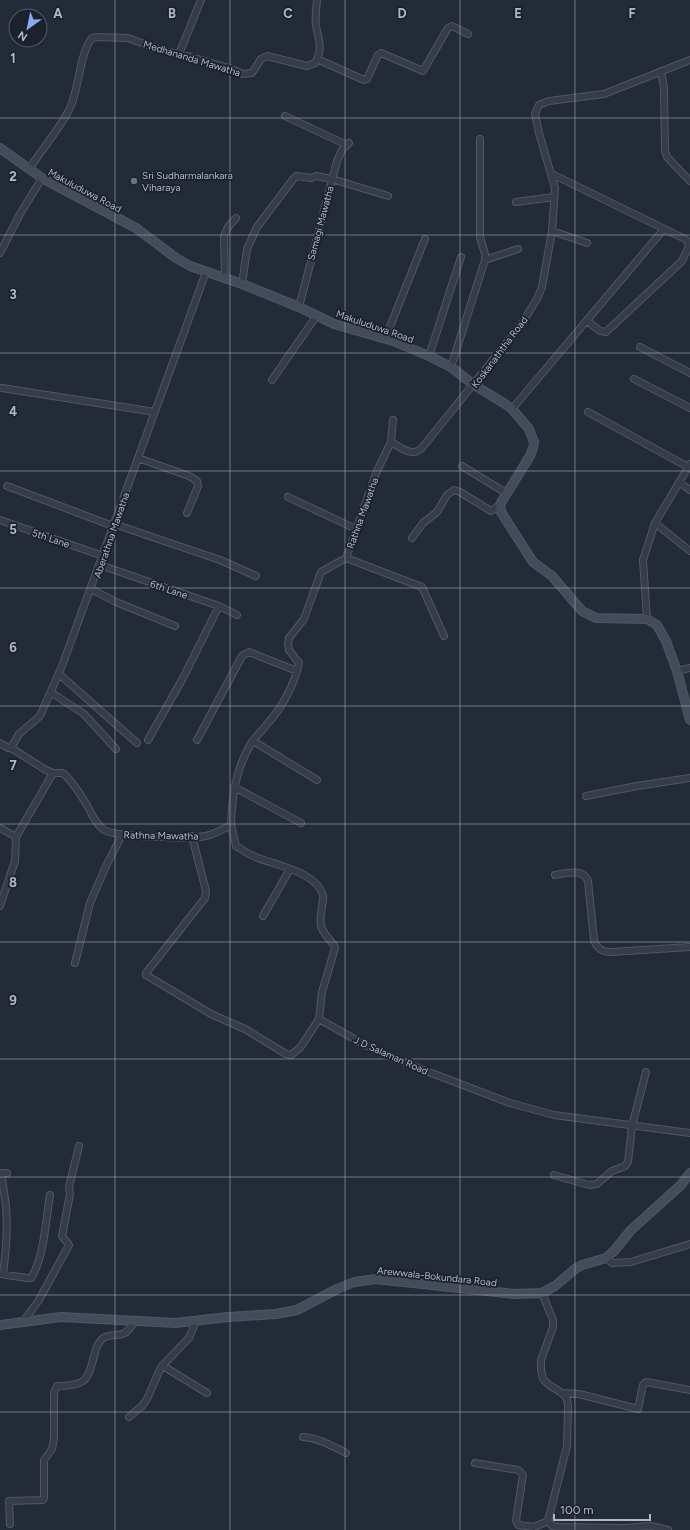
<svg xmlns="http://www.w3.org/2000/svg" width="690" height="1530" viewBox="0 0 690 1530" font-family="Figtree,sans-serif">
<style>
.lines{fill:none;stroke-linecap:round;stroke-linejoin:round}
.street-casing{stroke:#515763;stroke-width:8}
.secondary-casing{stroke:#515763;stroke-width:10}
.street{stroke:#363c48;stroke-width:6}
.secondary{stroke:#444b5b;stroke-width:8}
.grid{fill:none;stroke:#b1b7c5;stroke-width:1;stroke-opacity:0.55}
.worship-dot{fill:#6b7280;stroke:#1b222d;stroke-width:1.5}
.labels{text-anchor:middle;stroke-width:3.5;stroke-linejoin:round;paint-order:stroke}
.street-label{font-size:10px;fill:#b1b7c5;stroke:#1b222d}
.poi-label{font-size:10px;fill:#b1b7c5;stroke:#1b222d;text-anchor:start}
.grid-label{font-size:13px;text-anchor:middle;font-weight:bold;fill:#b1b7c5;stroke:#1b222d;stroke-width:3.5;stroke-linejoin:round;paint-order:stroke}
</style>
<rect width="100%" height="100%" fill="#232a38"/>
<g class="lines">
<g class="street-casing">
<path id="street" d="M179,54L201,0
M317,59L364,80L367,79L378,55L381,53L423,71L448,28L452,26L468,34
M661,71L664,88L665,150L667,157L690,181
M285,116L347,145
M29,169C42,149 59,130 70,108C79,89 80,52 92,38L99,37L128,38L164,51L191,57L229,68L243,74L252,73L261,59L267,56L307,66L315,63C323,50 319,40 316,26C315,17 316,8 317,0
M552,174L685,239L689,243L688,248L682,261L606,332L600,331L587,321
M516,202L554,197
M552,231L587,243
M0,253L20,214L42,178
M485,260L518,249
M206,272L62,666L40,716L19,734L11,748L46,770L53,773H63C72,781 79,792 85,802C91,811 94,823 104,830C114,837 192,839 206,836C215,834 223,829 231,825C232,796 236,767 252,742C257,735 263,730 268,723C282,708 295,683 299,663L289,650L288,644L289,638L304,619L321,572L346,558L377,471L391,442L393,420
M225,278L224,236L228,227L236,218
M242,284L247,249L257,227L294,178L296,176L311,178L316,176L332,179L388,196
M299,307L337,161L342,150L349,143
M385,339L425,239
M640,347L690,373
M429,356L461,257
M451,367L485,260V254L480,237V139
M634,379L690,408
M272,380L317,315
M2,388L155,412
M512,409L664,229
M588,412L688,467
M391,442C400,447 411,457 421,449L521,325L537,299L542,287L552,231L555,188L539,133L535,114L539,105L549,101L604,94L690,60
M138,458L189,476L197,481L198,486L187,513
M462,466L506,493
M679,482L690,490
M7,486L113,526
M288,497L356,529
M0,520L103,556
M655,523L690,551
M114,524L220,560L256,576
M412,538L423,523L437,512L447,495L454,490L460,492L491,511L500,505
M346,558L422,587L444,636
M100,565L219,606L237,615
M91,589L116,602L175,626
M647,619L643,560L655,523L690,464
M677,671L690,668
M59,674L137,743
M52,693L84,714L116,749
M148,740L183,678L219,606
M197,740L242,656L249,652L297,671
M253,741L317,780
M0,743L8,748H11
M234,787L301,823
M586,796L637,786L690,778
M231,825L236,846C240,848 245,852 249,854C269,865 315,869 323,895C324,898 322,903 322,907C318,927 321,930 334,945L335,948L322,992L319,1019L365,1045L400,1061L510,1103L554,1115L690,1133
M0,828L16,837L15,861L0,906
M192,836L206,891L205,898L146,973V975L211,1014L245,1029L286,1054L291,1055L300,1048L319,1019
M16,837L53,773
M555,875C566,873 583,868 588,881L594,940C597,949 602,952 611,952L690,947
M263,916L290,869
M75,963L90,903L106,866L122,835
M554,1175L589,1185L597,1184L612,1171L625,1166L628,1162L632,1126L646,1072
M606,1258L612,1263L631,1262L690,1244
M0,1274L27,1278H31C44,1259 46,1218 50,1195
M3,1274C6,1252 8,1229 6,1207C5,1195 2,1185 2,1173H7
M542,1293L553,1320V1327L541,1360V1370L543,1379L549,1385L562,1393L567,1399L568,1406L567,1446L548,1521L552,1526L559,1527L625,1528L651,1526L668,1530
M23,1322L39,1300L69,1245L62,1236L70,1194L69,1187L79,1146
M163,1366L207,1393
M562,1393L579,1394L638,1409L643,1385L646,1382L690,1390
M129,1417L142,1406L147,1399L161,1367L189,1338L196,1321
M303,1437C319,1438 332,1446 346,1453
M475,1463L518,1470L523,1475L516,1520L518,1525L534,1527L548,1521
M10,1524L9,1501L43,1500L44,1498V1460L52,1449L54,1439V1393L57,1386C88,1385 87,1381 95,1353C96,1348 98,1343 102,1339C108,1333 118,1337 125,1333C129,1330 132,1325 135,1321"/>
</g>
<g class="secondary-casing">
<path id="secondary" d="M0,148L42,178L136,228L176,258L190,266L242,284L299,307L334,324L393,341L429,356L451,367L474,385L502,402L512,409L529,429L534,442L533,448L530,456L502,501L500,505L501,512L533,562L552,576L582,611L596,618L647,619L657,625L666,641L677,671L690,720
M0,1325L61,1317L176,1323L228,1317L276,1314L297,1310L337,1289L354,1282L376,1279L515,1294L542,1293L555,1286L575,1269L582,1265L606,1258L614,1251L631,1230L681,1185L690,1173"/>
</g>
<use href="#street" class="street"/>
<use href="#secondary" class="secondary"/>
</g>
<path class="grid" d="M115,0V1530M230,0V1530M345,0V1530M460,0V1530M575,0V1530M0,118H690M0,235H690M0,353H690M0,471H690M0,588H690M0,706H690M0,824H690M0,942H690M0,1059H690M0,1177H690M0,1295H690M0,1412H690"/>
<circle class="worship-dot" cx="134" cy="181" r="4"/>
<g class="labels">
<g class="street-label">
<text transform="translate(192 58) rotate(17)" y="4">Medhananda Mawatha</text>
<text transform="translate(85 190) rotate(28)" y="4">Makuluduwa Road</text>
<text transform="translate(320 223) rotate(-75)" y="4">Samagi Mawatha</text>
<text transform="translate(375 326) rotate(19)" y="4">Makuluduwa Road</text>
<text transform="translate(499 352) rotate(-53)" y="4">Koskanaththa Road</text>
<text transform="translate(362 513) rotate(-70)" y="4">Rathna Mawatha</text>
<text transform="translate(111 535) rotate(-71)" y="4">Aberathna Mawatha</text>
<text transform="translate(51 538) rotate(19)" y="4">5th Lane</text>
<text transform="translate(169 589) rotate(19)" y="4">6th Lane</text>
<text transform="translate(161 835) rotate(1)" y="4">Rathna Mawatha</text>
<text transform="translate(391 1055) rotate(24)" y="4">J D Salaman Road</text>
<text transform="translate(437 1276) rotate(6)" y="4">Arewwala-Bokundara Road</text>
</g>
<g class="poi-label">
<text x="142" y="179">Sri Sudharmalankara<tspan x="142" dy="12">Viharaya</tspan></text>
</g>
</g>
<g class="grid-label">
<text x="58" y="18">A</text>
<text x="172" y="18">B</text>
<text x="288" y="18">C</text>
<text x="402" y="18">D</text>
<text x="518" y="18">E</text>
<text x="632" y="18">F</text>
<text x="13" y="63">1</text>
<text x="13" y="181">2</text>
<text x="13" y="299">3</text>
<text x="13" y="416">4</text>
<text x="13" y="534">5</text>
<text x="13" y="652">6</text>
<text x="13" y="770">7</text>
<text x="13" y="887">8</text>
<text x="13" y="1005">9</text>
</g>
<g transform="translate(28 28) rotate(213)"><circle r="19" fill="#1b222d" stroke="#575e6a"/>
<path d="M0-3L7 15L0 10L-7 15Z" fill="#8aaaf1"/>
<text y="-6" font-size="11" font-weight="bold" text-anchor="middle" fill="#b1b7c5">N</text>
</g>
<path d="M554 1514v6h96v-6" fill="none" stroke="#b1b7c5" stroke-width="2"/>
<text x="560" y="1514" font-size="12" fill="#b1b7c5" stroke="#1b222d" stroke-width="3" paint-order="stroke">100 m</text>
</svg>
